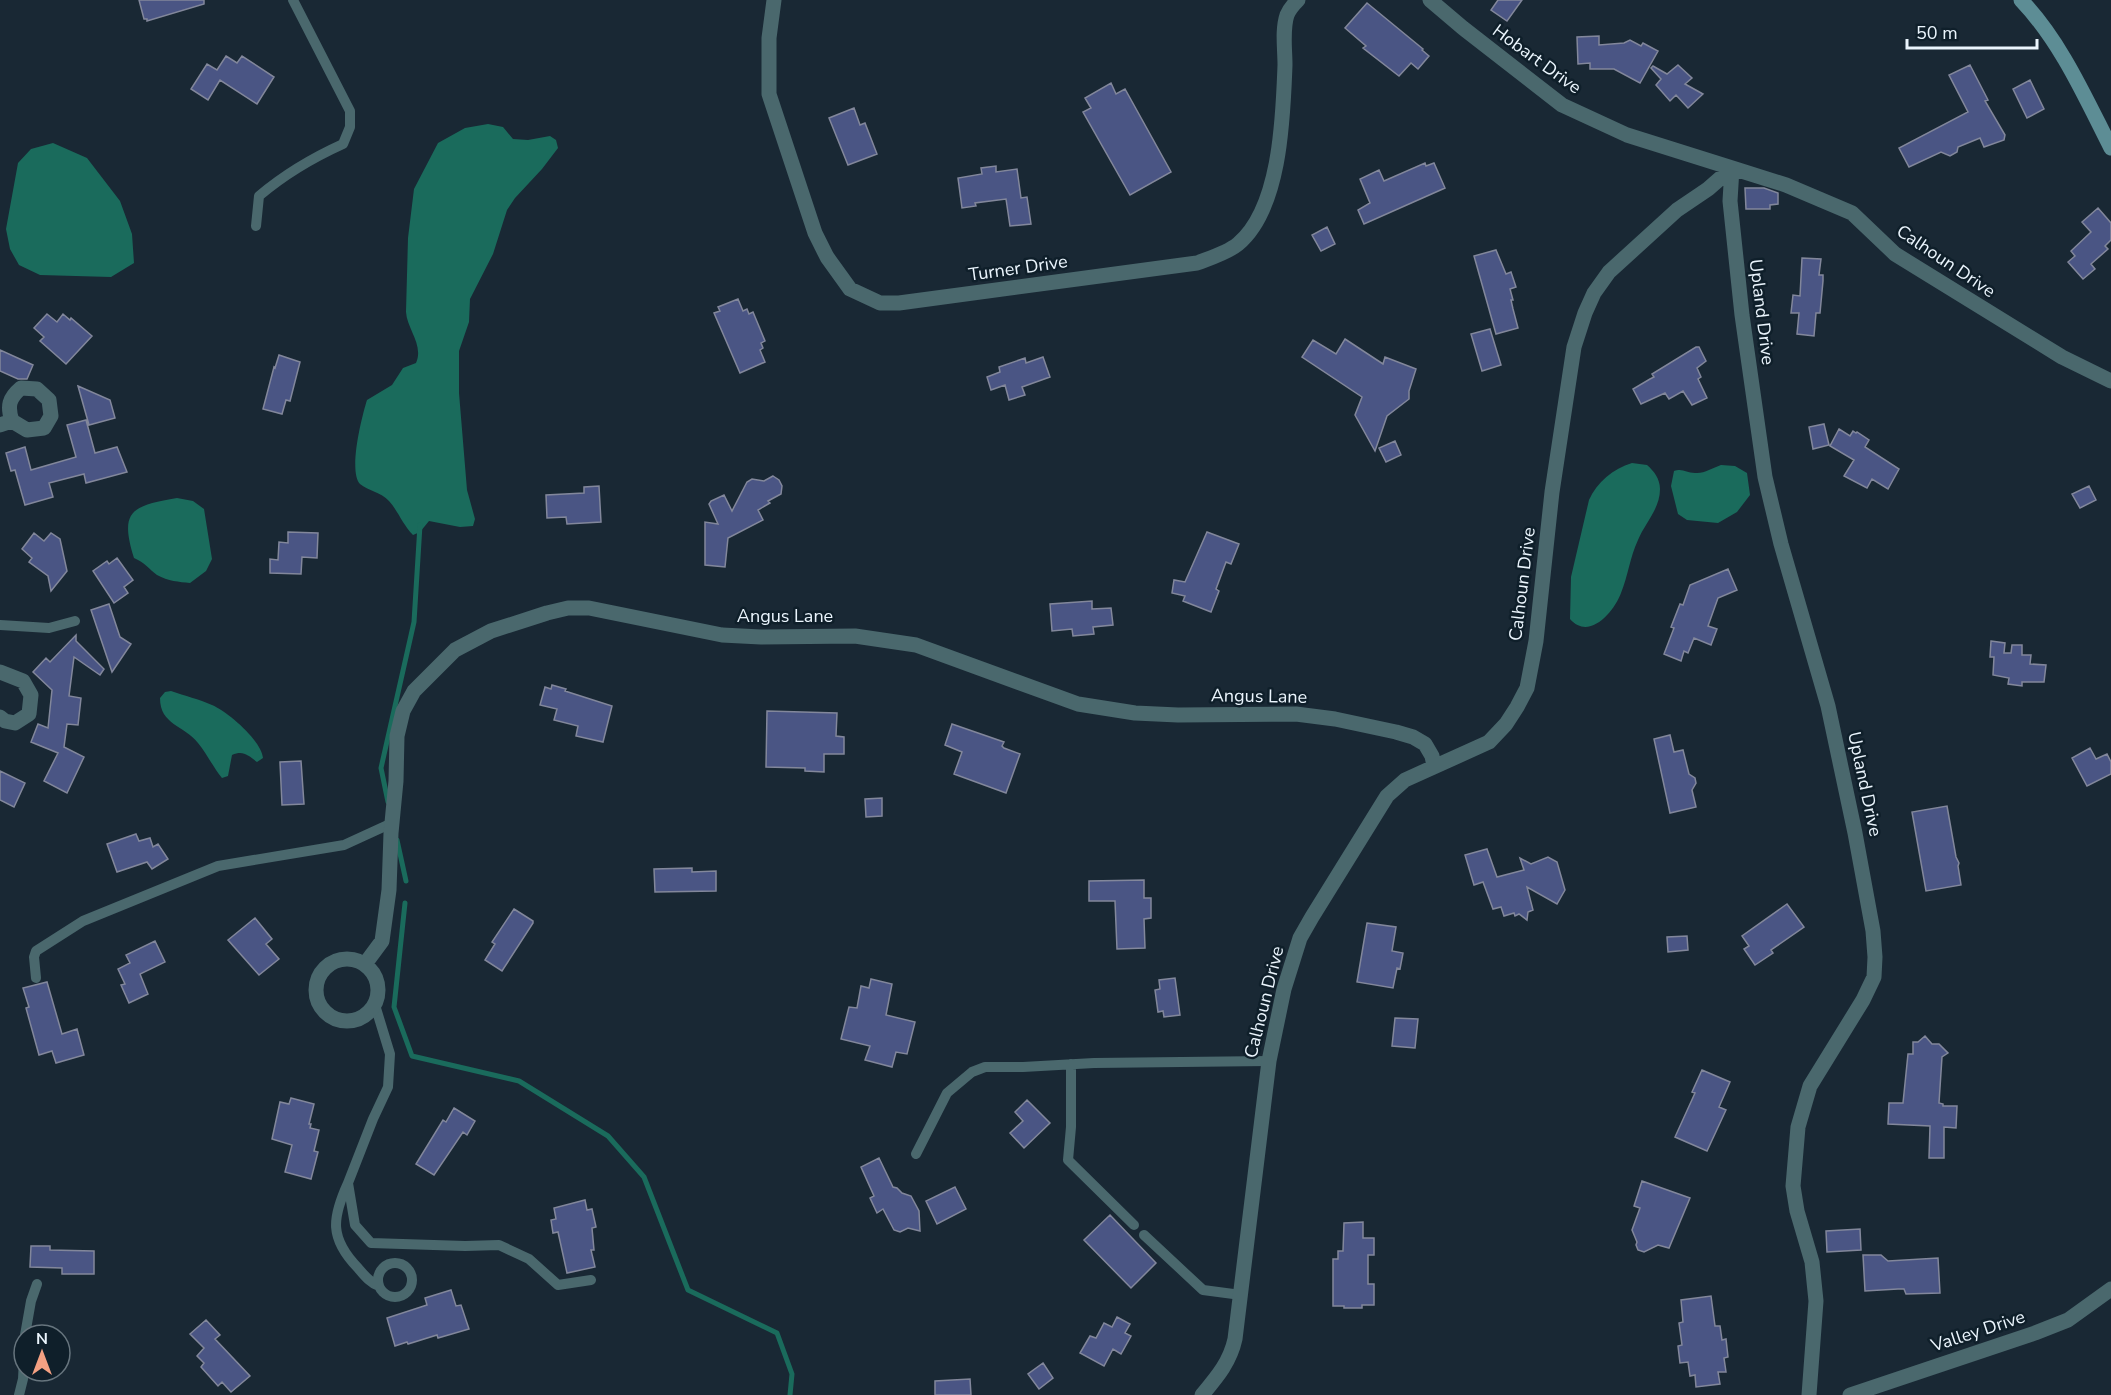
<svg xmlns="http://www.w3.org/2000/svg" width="2111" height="1395" viewBox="0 0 2111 1395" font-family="'Nunito Sans',sans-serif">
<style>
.water{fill:#1a6b5c}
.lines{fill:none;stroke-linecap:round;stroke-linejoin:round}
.stream{stroke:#1a6b5c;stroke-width:5}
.building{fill:#4a5584;stroke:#82879b;stroke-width:1.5}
.lane{stroke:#4a686d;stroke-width:10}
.street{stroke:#4a686d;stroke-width:15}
.secondary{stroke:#5d8d95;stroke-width:15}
.labels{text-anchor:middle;stroke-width:5;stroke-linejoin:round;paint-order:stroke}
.street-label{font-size:18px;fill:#ebf5fd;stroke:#0f1f2a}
</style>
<rect width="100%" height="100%" fill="#192834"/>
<path class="water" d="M488,124L503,127L513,139L528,140L550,136L556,140L558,148L542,169L515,198L507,210L493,254L470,299L469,322L459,351V393L467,490L475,519L473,526L460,527L429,521L420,532L413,535C403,525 398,511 389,501C381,492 368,491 360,484C348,471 362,416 367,400L392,385L403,368L416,363C424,345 407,329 406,312L408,238L414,189L438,143L465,128Z
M53,143L87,158L120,201L132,234L134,263L111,277L40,275L19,265L10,249L6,229L18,163L31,149Z
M1632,463L1647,465C1654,471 1660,479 1660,489C1660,509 1645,523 1638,540C1630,557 1628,576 1621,593C1614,612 1589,641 1570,619L1571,577L1589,500C1597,482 1613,469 1632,463Z
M1721,465L1735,466L1747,473L1750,495L1737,512L1718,523L1687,520L1678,514L1671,486L1674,471C1683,468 1686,473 1695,473C1704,474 1712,468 1721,465Z
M177,498L193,501L204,509L212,559L206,571L190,583C179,582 168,581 157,575C149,569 144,562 134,558C119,510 132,506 177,498Z
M171,691C185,696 199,699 212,705C228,712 261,740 263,758L257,762C248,755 243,750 232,755L228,776L222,778C213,767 207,754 198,743C184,725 160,725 160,698L165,692Z"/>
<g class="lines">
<path class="stream" d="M388,802L381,768L414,622L420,525
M397,840L406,881
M405,903L394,1007L412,1056L519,1081L608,1136L644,1177L688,1290L777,1333L792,1374L790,1395"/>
</g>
<path class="building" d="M139,0H204V4L147,21V19H144Z
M1498,0H1522L1507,21L1491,10Z
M1367,3L1423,49L1422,50L1429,56L1418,69L1411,63L1399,76L1363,48L1366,46L1345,28Z
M1599,36V45L1624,43L1630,40L1641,46L1643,43L1658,51L1640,83L1614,69H1590V63L1578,64L1577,37Z
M226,56L237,63L242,56L274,77L257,104L220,80L208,100L191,89L207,64L217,70Z
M1678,65L1692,78L1685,84L1703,94L1688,108L1676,95L1670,101L1656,85L1661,79L1651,68L1653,66L1667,74Z
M1970,65L1988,100L1985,101L2005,135L2004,140L1984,147L1980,138L1958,147L1957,152L1950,156L1941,152L1909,167L1899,148L1968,112L1949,75Z
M2030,80L2044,109L2027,118L2013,89Z
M1111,83L1116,94L1125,89L1171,172L1130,195L1083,112L1091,108L1085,98Z
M854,108L860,125L865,123L877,154L848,165L829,118Z
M1425,163L1426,166L1434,163L1445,188L1364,224L1358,210L1370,203L1360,179L1379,170L1384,181Z
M996,166V172L1017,169L1021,198L1027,197L1031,224L1010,226L1006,199L975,203L976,206L962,208L958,178L982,174L981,168Z
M1745,188H1764L1778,193V204L1770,205V209H1746Z
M2098,208L2111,223V240L2105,246L2108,249L2091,264L2095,269L2083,279L2068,262L2075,256L2071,251L2091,232L2082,222Z
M1327,227L1335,244L1321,251L1312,235Z
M1496,250L1506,274L1511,272L1516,287L1510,289L1513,300H1511L1513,309L1518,328L1496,334L1474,256Z
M1802,258L1821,259L1819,275H1823V281L1820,313H1816L1814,336L1797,334L1799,313H1791L1793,295L1800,296Z
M738,299L743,311L747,309L749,314L753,312L765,341L761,343L763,348L760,350L765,362L740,373L714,313L720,311L718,307Z
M47,314L57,322L63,314L70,320L71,318L92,336L66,364L40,341L44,337L34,328Z
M1490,329L1501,365L1482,371L1471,334Z
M1345,339L1383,364L1385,357L1416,369L1409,391V399L1387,416L1375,451L1355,415L1362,397L1302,357L1313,340L1336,354Z
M1696,347H1699L1706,361L1697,368L1701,377L1698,379L1707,398L1692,405L1683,391L1669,399L1665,393L1641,404L1633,389L1650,379L1654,377L1652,374Z
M0,350L33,365L27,379H18L0,371Z
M279,355L300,362L290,401L286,400L282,414L263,409L274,367L275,368Z
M1043,357L1050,377L1022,387L1025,395L1009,400L1005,385L991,390L987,377L1000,372L999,367L1025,358L1026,363Z
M78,386L110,400L115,418L89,425Z
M86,420L95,453L117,447L127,472L86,483L84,474L49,483L53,497L25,505L15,470L11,471L6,453L25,447L31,470L76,457L67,425Z
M1824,424L1829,445L1813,449L1809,427Z
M1839,429L1850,436L1853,431L1856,433L1857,432L1869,440L1865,447L1899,469L1888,489L1872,479L1867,488L1844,476L1854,460L1830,446Z
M1395,441L1401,455L1386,462L1379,448Z
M773,476L779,480L782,486L781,494L768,501L770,503L758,510L763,520L728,538L725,567L705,565V522L718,524L709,504L711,501L724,495L732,511L747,482L752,479L764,481Z
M599,486L601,522L567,524L566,517L547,518L546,495L584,493V487Z
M2089,486L2096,500L2080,508L2072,494Z
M288,532L318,533L317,558L302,557L301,574L270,573V559L278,560L279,542L288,543Z
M1207,532L1239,544L1231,564L1226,562L1216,589L1219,591L1211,612L1183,601L1185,596L1172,593L1174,580L1185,582Z
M34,533L44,541L51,533L60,539L67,571L51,591L48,576L29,562L32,558L22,549Z
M117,558L133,580L124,587L128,593L114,603L93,571L107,561L109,564Z
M1728,569L1737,590L1718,598L1708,626L1717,629L1711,645L1694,638L1688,653L1684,651L1681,661L1664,654L1674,628L1671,627L1680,604L1683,605L1690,585Z
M1092,601V609L1111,608L1113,625L1093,627L1094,634L1073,636L1072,629L1052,631L1050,604Z
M109,604L120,637L131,644L112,672L91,610Z
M76,635V641L104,669L100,675L74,657L69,696L81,698L78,725L67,724L64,747L84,757L67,793L44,781L58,753L31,742L38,724L48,728L52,690L33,672L46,658L50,662Z
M1991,641L2005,643L2004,653H2011L2012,645H2022V655H2031L2030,664L2046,665L2044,682H2022V686L2008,684L2009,678L1993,675L1994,657H1990Z
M552,685L566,689L565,691L612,706L603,742L576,736L578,726L554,720L557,709L540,705L545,687L551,689Z
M767,711L837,713L836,736L844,737V754H824V772L805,771V768L766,767Z
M952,724L1004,742L1002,746L1004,748L1020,754L1006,793L954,774L962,752L945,745Z
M1670,735L1674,752L1683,750L1689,774L1695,778L1696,783L1692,790L1696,807L1670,813L1654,739Z
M2090,748L2096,759L2107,754L2111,762V774L2087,786L2072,758Z
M301,761L304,804L282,805L280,762Z
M0,771L25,783L14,807L0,800Z
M882,798V816L866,817L865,799Z
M1947,806L1956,857L1959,863L1958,866L1961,885L1926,891L1912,812Z
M136,834L139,841L150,838L153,847L158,844L168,859L152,869L147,862L117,872L107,844Z
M1487,849L1497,877L1524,870L1520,858L1531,864L1548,857L1557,862L1565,890L1557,904L1527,887L1533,910L1528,912L1527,920L1519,914L1515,916L1514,913L1504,916L1501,907L1493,909L1483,882L1474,885L1465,855Z
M692,868V872L716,871V891L655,892L654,869Z
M1144,880V898H1151V918L1144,919L1145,948L1117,949L1115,901H1089V881Z
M1787,904L1804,927L1771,950L1773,953L1755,965L1744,949L1749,946L1742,936Z
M514,909L533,921V923L502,971L485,960L495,944L492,942Z
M255,918L272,939L266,944L279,959L259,975L228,940Z
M1367,923L1396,927L1392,951L1403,953L1400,969L1397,968L1393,988L1357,982Z
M1687,936L1688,950L1668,952L1667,937Z
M155,941L165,962L140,974L148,994L129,1003L121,985L125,984L118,969L130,963L126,955Z
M1175,978L1180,1015L1164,1017L1163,1011L1158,1012L1155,990L1160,989L1159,980Z
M871,979L892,984L886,1015L915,1022L907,1054L896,1052L892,1067L865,1060L870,1046L841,1039L849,1007L857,1008L861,986L869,988Z
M47,982L62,1034L77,1029L84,1055L56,1063L52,1051L39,1055L26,1008L29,1007L23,988Z
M1395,1018L1418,1019L1415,1048L1392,1046Z
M1925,1036L1932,1044H1939L1948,1053L1942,1057L1939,1103L1943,1104V1106H1957L1956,1128L1944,1127V1158H1929L1930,1126L1888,1124L1889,1103H1903L1908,1054H1913V1042H1918Z
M1702,1070L1730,1082L1719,1107L1726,1110L1707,1151L1675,1137L1695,1093L1692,1092Z
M291,1098L314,1104L309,1124H311L310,1128L319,1130L314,1151L318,1152L311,1179L285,1172L292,1145L272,1139L280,1102L289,1104Z
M1027,1100L1050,1123L1024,1148L1010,1133L1023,1121L1015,1112Z
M454,1108L475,1121L467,1135L463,1132L434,1175L416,1164L443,1120L446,1122Z
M879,1158L893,1187L897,1188L902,1193L911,1196L919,1211L920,1231L908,1228L900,1232L894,1230L883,1209L877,1213L870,1198L874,1196L861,1167Z
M1642,1181L1690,1198L1669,1248L1658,1245L1644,1252L1638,1250L1636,1245L1637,1242L1632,1230L1640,1208L1634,1206Z
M955,1187L966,1209L937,1224L926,1201Z
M585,1200L587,1210L592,1209L596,1227L592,1228L594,1250H591L595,1267L567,1273L558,1232L553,1233L551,1220L556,1219L554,1208Z
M1110,1215L1156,1263L1131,1288L1084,1240Z
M1363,1222V1238H1374V1255H1368V1284H1374V1305H1362V1308H1344V1306H1333V1259H1338V1251H1343L1344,1223Z
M1860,1229L1861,1250L1827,1252L1826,1231Z
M31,1246H50V1250L94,1251V1274H62V1268L30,1267Z
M1863,1255H1881L1888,1261L1938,1258L1940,1293L1906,1294L1904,1289H1898L1865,1291Z
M451,1290L456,1306L461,1305L469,1329L438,1338L437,1335L408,1344L407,1342L395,1346L387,1318L427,1305L425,1298Z
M1711,1296L1715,1326H1720L1722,1340L1726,1339L1728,1357L1724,1358L1726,1372H1718L1720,1384L1696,1387L1695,1375L1690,1376L1688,1362L1680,1363L1678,1346L1682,1345L1679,1323L1683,1322L1681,1300Z
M1117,1317L1130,1324L1125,1333L1131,1336L1121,1354L1113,1349L1104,1366L1080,1353L1090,1336L1096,1338L1104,1323L1112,1327Z
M206,1320L220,1335L215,1339L250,1376L231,1392L222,1382L218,1386L201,1367L204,1363L197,1356L204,1348L190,1334Z
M1043,1363L1053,1378L1039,1389L1028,1374Z
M970,1379L971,1395H935V1381Z"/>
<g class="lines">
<path class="lane" d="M256,226L259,196C285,174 312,158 343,144L350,127V111L293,0
M0,625L49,628L75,621
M36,978L34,957L36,951L83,921L218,866L344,845L392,823
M1071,1064V1127L1068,1160L1134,1225
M916,1154L947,1093L972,1072L985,1067H1023L1094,1063L1269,1061
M348,1183L373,1119L388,1087L390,1054L375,1005
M1144,1235L1203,1290L1241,1295
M378 1280a17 17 0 1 1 34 0a17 17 0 1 1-34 0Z
M379,1286C370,1283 364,1275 358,1268C329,1238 332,1218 348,1183L355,1225L371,1243L465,1246L499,1245L529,1259L558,1285L591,1280
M25,1335L31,1301L37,1284
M19,1395L23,1379L24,1359"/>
<path class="street" d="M774,0L769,38V94L815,233L827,257L850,289L880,303H899L1197,263C1210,258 1227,253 1238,244C1281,208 1283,116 1285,65C1285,49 1282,30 1287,15C1289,10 1294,4 1298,0
M1430,0L1463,28L1562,105L1627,135L1732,168L1730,201L1742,315L1765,477L1781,544L1828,706L1855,833L1873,931L1875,957L1874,977L1863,1000L1810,1086L1798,1127L1793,1186L1797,1211L1812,1262L1816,1301L1809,1395
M0,425L12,421L27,430L44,428L51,416L49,400L37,389L21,388C9,398 7,406 12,421
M0,672L23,681L31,695L29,714L15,723L5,721L0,717
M316 990a31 31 0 1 1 62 0a31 31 0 1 1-62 0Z
M365,964L382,941L389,890L391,833L396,781L397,736L403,711L414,691L455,650L491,631L547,613L568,608H589L722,635L761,637L855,636L916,645L1078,704L1135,713L1178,715L1296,714L1335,719L1396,732L1413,737L1425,744L1432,756L1434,766
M1202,1395C1217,1377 1230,1362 1235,1339L1269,1061L1284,989L1300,938L1312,917L1387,796L1405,780L1489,742L1506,724L1517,707L1527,688L1536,641L1552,492L1574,347L1585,313L1594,293L1609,272L1677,210L1708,189L1732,168L1786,185L1852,213L1895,254L2062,357L2111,381
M1850,1395L2035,1333L2068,1320L2111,1289"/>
<path class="secondary" d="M2021,0C2061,42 2085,97 2111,148"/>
</g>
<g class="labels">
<g class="street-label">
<text transform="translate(1537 59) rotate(36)" y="6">Hobart Drive</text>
<text transform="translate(1946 261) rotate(34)" y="6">Calhoun Drive</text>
<text transform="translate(1018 268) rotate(-8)" y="6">Turner Drive</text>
<text transform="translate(1762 312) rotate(83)" y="6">Upland Drive</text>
<text transform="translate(1522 584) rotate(-83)" y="6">Calhoun Drive</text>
<text x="785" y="622">Angus Lane</text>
<text transform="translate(1259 696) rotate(1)" y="6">Angus Lane</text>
<text transform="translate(1865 784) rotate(78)" y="6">Upland Drive</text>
<text transform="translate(1264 1002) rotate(-76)" y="6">Calhoun Drive</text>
<text transform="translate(1978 1331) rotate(-18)" y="6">Valley Drive</text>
</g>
</g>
<g transform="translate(42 1353)"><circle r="28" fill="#0f1f2a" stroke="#67757e" stroke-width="1.5"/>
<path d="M0-4.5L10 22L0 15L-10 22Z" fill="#f3a082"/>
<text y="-9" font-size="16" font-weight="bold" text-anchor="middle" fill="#ebf5fd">N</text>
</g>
<path d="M1907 39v9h130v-9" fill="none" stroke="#ebf5fd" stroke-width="3"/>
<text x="1916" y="39" font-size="18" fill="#ebf5fd" stroke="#0f1f2a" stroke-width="4.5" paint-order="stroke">50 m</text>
</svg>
